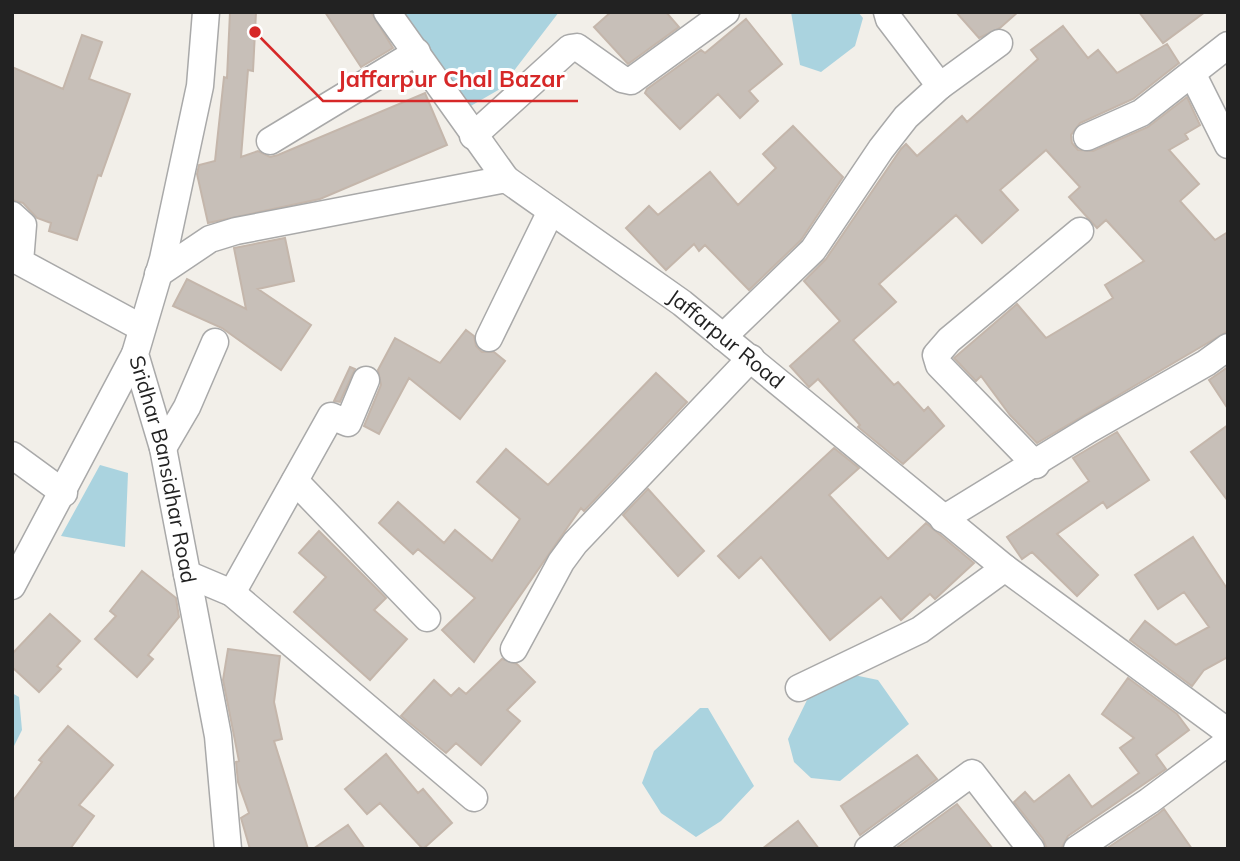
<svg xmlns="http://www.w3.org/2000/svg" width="1240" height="861" viewBox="0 0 1240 861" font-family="Mulish,sans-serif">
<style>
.water{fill:#aad3df}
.building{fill:#c7bfb8;stroke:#c4b6ab;stroke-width:2}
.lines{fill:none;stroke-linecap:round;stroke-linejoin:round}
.minor-casing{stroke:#a9a9a9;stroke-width:29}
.minor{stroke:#fff;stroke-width:26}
.labels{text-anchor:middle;stroke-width:6;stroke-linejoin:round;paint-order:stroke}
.street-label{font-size:21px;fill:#222;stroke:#fff}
.leader{fill:none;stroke:#d62828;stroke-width:2.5}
.callout-dot{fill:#d62828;stroke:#fff;stroke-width:2.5}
.callout-label{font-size:23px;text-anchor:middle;font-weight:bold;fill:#d62828;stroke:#fff;stroke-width:6;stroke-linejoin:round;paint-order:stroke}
</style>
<rect width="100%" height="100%" fill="#f2efe9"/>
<path class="water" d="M404,12H559L500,89L469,107Z
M791,12H858L863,18L855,46L821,72L800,65Z
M100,465L128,473L125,547L61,536Z
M849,674L878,680L909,724L840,781L811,778L794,762L788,739L807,700Z
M12,693L19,697L22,730L12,750Z
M700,708H708L754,786L721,821L696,837L661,813L642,783L654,751Z"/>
<path class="building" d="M230,12H256L253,71L248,70L241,157L258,151L270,157L278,155L425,93L447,145L320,199L208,223L197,174L199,165L215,161L224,77L227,78Z
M325,12H371L393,48L361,67Z
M611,12H666L679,27L628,64L594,27Z
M956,12H1018L1000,28L979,38Z
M1139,12H1205L1163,43Z
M746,19L782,64L749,91L758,101L740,118L718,94L680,129L645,93L647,89L701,50L705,53Z
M1063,26L1088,58L1098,50L1117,73L1167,44L1179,63L1133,99L1080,123L1071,135L1072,143L1078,150L1093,151L1148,127L1187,97L1200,125L1185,134L1188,139L1169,150L1199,184L1180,201L1215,240L1228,232V331L1037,443L1010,415L981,376L976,381L954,358L1017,304L1046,338L1113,298L1105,285L1144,261L1106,220L1097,228L1069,197L1080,187L1046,150L1000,190L1018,210L982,243L956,215L879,284L896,302L853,340L894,385L898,382L924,411L928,407L944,426L903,464L858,427L860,425L818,379L809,387L790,366L840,321L804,281L826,259L901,149L906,144L917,156L962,116L967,122L1038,59L1031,50Z
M82,35L102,42L89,79L130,94L101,176L98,175L77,240L49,231L51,223L37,218L23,203L12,200V67L63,89Z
M793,126L843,177L801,240L749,290L705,245L699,251L694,244L666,270L626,228L649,206L658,215L710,172L738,205L776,168L763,154Z
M285,238L294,281L258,289L311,325L281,370L222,328L173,306L187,279L246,309L234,248Z
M466,330L474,336L476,346L482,352H494L505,361L460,419L409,378L379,434L364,426L381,385L378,370L395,338L440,363Z
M350,367L355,369L340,402L334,401Z
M1228,367V409L1209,380Z
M656,373L687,402L584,511L581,508L474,662L442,630L475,598L418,549L413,554L379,523L398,502L444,543L455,530L492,561L520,519L477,482L506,449L548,485Z
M1228,425V501L1191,452Z
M1117,432L1149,480L1107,508L1103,502L1057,534L1098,575L1077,596L1032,552L1022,559L1007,537L1089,481L1073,458Z
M834,448L859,468L829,495L888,559L926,523L974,563L935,599L930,594L901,620L881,597L830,640L761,557L739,578L718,556Z
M648,489L704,551L678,576L623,515Z
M319,531L386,598L374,610L407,639L370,680L294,612L326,577L299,553Z
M1193,537L1228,590V657L1204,670L1192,686L1130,640L1145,621L1176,645L1209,627L1184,592L1158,609L1135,575Z
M142,571L176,598L179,617L148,655L153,659L137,677L95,639L116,616L110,611Z
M50,614L80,641L57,666L61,669L39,692L12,667V654Z
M228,649L280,656L274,702L282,739L274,741L308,849H250L241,818L249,813L238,782L236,762L239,761L223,680Z
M502,659L517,664L535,682L507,710L520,721L481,765L456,743L446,753L401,716L434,680L451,696L459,688L466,694Z
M1128,678L1177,714L1189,730L1156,755L1166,769L1068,836L1061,849H1047L1043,839L1014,802L1025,792L1034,802L1069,775L1092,807L1139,773L1120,748L1134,738L1102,714Z
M68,726L113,765L79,805L94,816L70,849H12V802L42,762L39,760Z
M386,754L418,793L423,789L452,823L423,849L380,803L367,814L345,789Z
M917,755L937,779L860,835L841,806Z
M957,804L993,849H895Z
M1164,809L1192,849H1106L1158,814Z
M798,821L819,849H762Z
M348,825L365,849H313Z"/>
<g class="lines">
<g class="minor-casing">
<g id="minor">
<path id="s1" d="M206,12L200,86L163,259L135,354L163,448L218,736L228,849"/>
<path d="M387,12L506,179"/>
<path d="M1193,75L1228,145"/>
<path d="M940,86L999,43"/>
<path d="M473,136L570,48L577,47L622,79L631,81L726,12"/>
<path d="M1087,137L1141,113L1228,45"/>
<path d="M270,141L417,52"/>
<path d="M12,215L23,225L20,262L142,328"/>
<path id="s2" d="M158,274L210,239L236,231L506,179L682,303L1005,568L1228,732"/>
<path d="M723,337L813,250L881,149L906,117L940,86L889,19L887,12"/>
<path d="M489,338L551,211"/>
<path d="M163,448L187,407L215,342"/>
<path d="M12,455L64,493"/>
<path d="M1036,465L939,365L936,355L949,340L1080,231"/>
<path d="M295,481L427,618"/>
<path d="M943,519L1090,429L1206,363L1228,347"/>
<path d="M187,574L232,593L474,798"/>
<path d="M12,586L135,354"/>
<path d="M232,593L331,416L348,423L366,380"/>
<path d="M514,649L561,562L575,543L751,358"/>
<path d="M799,688L920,630L1005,568"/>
<path d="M868,849L972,773L1031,849"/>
<path d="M1077,849L1149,801L1228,742"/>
</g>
</g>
<use href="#minor" class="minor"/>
</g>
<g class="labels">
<g class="street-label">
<text dy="7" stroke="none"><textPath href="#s2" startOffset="637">Jaffarpur Road</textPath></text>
<text dy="7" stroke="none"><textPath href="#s1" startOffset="469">Sridhar Bansidhar Road</textPath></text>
</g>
</g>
<path class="leader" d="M255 32L323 101H578"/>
<circle class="callout-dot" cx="255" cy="32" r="7"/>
<g class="callout-label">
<text x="451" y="87">Jaffarpur Chal Bazar</text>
</g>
<rect width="1240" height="861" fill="none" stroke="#222222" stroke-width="28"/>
</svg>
